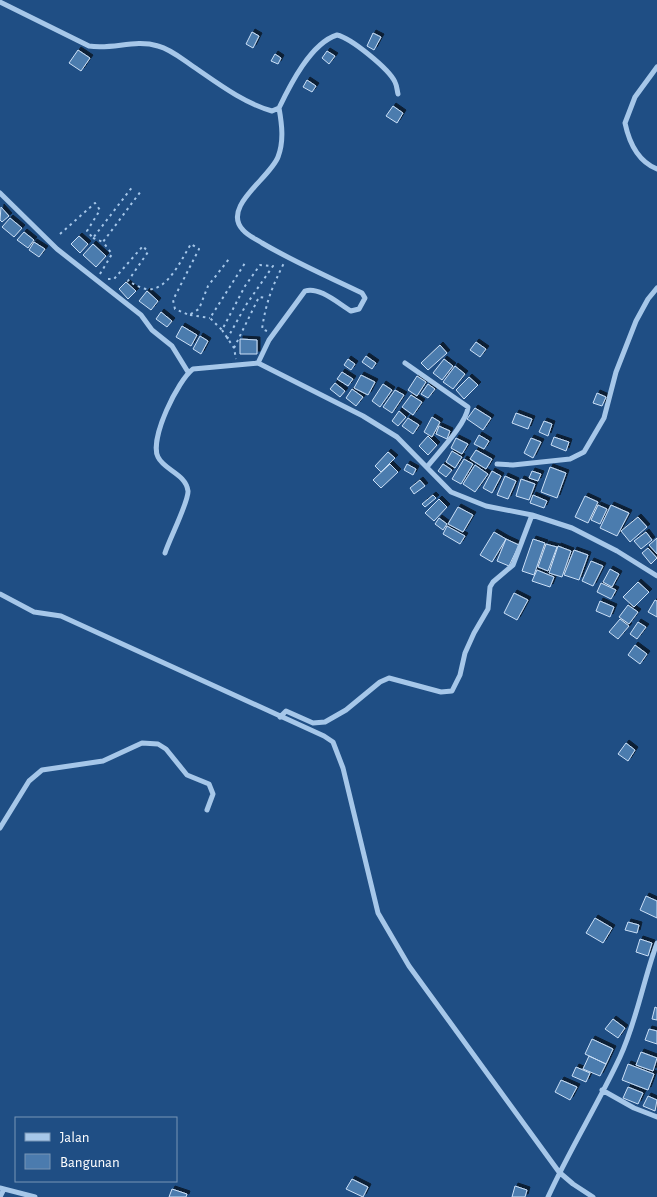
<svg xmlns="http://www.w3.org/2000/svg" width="657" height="1197" viewBox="0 0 657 1197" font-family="'Alegreya Sans',sans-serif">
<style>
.building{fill:#4b7bae;stroke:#cbe0f7;filter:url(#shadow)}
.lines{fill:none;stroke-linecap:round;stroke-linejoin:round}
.path{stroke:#a6c7e9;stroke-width:2;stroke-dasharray:2.5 4;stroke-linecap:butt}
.minor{stroke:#a6c7e9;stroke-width:5}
</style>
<defs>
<filter id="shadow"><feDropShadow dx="3" dy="-3" stdDeviation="0" flood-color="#0009"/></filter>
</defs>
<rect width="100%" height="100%" fill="#1f4e84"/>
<path class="building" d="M252,32L259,36L253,48L246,44Z
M373,33L381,37L374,50L367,46Z
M78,50L90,58L81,71L69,63Z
M327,51L335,56L329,64L322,58Z
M275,54L281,58L278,64L271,61Z
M307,80L316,86L312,92L303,87Z
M393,106L403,113L397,123L386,116Z
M1,207L9,216L2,222L0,220Z
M10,218L22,228L14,237L2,227Z
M24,232L34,240L28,248L17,240Z
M79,236L88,244L80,253L71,244Z
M34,242L45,249L39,257L29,250Z
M93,244L106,256L96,267L83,255Z
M126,282L136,291L128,299L119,289Z
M147,291L158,301L151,310L139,301Z
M161,312L172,321L167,327L156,319Z
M182,326L197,335L191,346L176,337Z
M200,336L208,341L201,354L193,349Z
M240,339L257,340V354H240Z
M476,342L486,349L480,357L470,350Z
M440,345L447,353L428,370L421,363Z
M366,356L376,363L372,369L362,362Z
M348,359L355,364L351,370L344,365Z
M444,359L453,366L442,380L433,373Z
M455,366L465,374L453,389L443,382Z
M342,372L353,379L348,386L337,379Z
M361,375L375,382L368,395L354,388Z
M417,376L426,382L417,396L408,390Z
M469,377L478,385L464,399L456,390Z
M335,383L345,391L340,397L330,389Z
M383,384L392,390L380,407L372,401Z
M428,384L435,389L428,398L421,394Z
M352,389L363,397L356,406L346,398Z
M395,390L404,395L392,413L383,407Z
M597,393L606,397L602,406L593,403Z
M411,395L422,402L413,415L402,407Z
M475,408L491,418L483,430L467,419Z
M399,411L406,417L398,426L392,421Z
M516,413L532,419L528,429L512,423Z
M432,417L440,422L432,437L424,432Z
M408,418L419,425L413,434L402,426Z
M544,421L552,424L548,436L539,432Z
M439,426L450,431L447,439L436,434Z
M479,435L489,441L484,449L474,444Z
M428,436L437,445L428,455L419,446Z
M554,437L569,442L566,451L551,445Z
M456,438L468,444L462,454L451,448Z
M531,438L541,442L533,458L524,453Z
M476,450L492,459L486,469L470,459Z
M452,451L462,457L455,468L446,462Z
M388,452L395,458L381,472L375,466Z
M464,459L473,464L461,484L452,479Z
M390,464L398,472L381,488L373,480Z
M407,464L416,469L413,475L404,470Z
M443,464L452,470L446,477L438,471Z
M475,465L488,474L475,492L463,484Z
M550,467L566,473L557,498L541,492Z
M492,471L501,476L492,493L483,488Z
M532,471L541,474L538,481L529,478Z
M505,476L516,481L508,499L497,495Z
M521,479L535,484L529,500L516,496Z
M420,480L425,486L414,494L410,488Z
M433,495L436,498L425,507L422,504Z
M533,495L547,501L544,508L530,503Z
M585,496L598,502L588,523L575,517Z
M439,499L447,507L434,521L425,513Z
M598,505L607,509L600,524L591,520Z
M611,505L629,513L617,536L600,528Z
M458,507L473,515L463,532L448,524Z
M638,517L647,527L630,542L621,531Z
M439,518L447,524L443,530L435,524Z
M447,526L465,536L460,544L443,534Z
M494,532L506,539L492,562L480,555Z
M646,532L652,540L641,549L634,541Z
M657,538V554L649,545Z
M506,539L519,545L509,566L497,561Z
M533,539L545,543L534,575L522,571Z
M546,544L557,547L548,571L538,567Z
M558,546L571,551L562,577L549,573Z
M648,548L657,558L651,564L642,553Z
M574,550L588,555L579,580L564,575Z
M591,561L603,566L593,586L582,581Z
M610,569L619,574L612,587L603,582Z
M537,570L554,577L550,587L532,581Z
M638,582L649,592L634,607L623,597Z
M601,583L616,590L611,599L597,592Z
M514,593L528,600L517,620L504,613Z
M655,600L657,601V617L648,612Z
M600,601L614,607L610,617L596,611Z
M628,605L638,612L629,624L619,617Z
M620,619L629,626L618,639L609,632Z
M638,622L646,627L637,639L630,634Z
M635,645L647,654L640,664L628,655Z
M626,743L635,750L628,761L618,754Z
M646,896L657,901V918L640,910Z
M595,918L612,928L603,943L586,933Z
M628,922L639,925L637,933L625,930Z
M640,939L652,943L648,956L636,952Z
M655,1007L657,1008V1020L652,1019Z
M613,1019L625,1028L618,1038L605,1029Z
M649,1029L657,1031V1044L645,1040Z
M592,1039L613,1049L606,1064L585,1054Z
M641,1052L657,1058L653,1071L636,1065Z
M589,1056L606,1064L600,1076L583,1069Z
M628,1064L654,1074L648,1090L622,1080Z
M576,1067L590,1073L586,1082L572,1076Z
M561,1080L577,1087L570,1100L555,1092Z
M628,1087L643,1093L638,1104L623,1098Z
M648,1096L657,1100L655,1111L643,1106Z
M352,1179L368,1187L363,1197L346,1189Z
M515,1186L527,1190L525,1197H512Z
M172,1189L187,1194L186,1197H169Z"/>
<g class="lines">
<path class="path" d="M60,234L95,203L100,210L87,231L93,238L133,186
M93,238L103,242
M100,274L112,254L103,242L141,191
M108,279H114L143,246L148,252L128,281C134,284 140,288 146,289C167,293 182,258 191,244L199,249L173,300L175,309L189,315L199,309L208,286L229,259
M190,315L210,318
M222,330L234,348L236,359
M267,331L262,329C266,302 272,287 284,263
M227,339L246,305L273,266L260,265L245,286L222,330L210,318L245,263
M234,348L259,297L267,298"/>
<path class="minor" d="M0,2L89,46C113,50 134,39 158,46C170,49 181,58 191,65C216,82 243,103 272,111L279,108C290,85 311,43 337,35C351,38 389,69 395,82C397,86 397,90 398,94
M657,67L635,97L625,123C629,142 637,161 657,169
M0,193L57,249L141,315L152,330L172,346L188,372
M258,363L269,340L305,291C319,286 339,304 351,311L359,309L365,298L362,293C329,277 294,262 262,243C256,239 248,236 243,230C221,207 270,178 278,157C284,141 282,125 279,108
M405,363L468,407C467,423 438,453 427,467
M497,464L513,465L570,459L584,452L604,418L616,372L636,321L648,299L657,288
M165,553C169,540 189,501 188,491C186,474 164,470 158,457C149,439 178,380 193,369L258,363L363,416L397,437L451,492L486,506L532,515L572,528L617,551L657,576
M0,594L34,612L61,616L324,736L333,742L343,768L378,913L409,966L559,1172L573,1184L593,1197
M280,717L286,711L313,723L325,722L346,710L380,682L389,678L441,692L452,691L460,675L465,653L474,633L488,609L490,587L493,582L513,565L532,515
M0,828L29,781L42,770L103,761L142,743L158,744L166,749L187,775L209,784L213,794L207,810
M602,1090L634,1108L657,1117
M0,1188L35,1197
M0,1197L4,1189
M548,1197C570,1149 598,1104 620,1057C637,1020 643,981 657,943"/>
</g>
<rect x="15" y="1117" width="162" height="65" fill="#1f4e84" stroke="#7995b5"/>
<rect x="25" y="1133" width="25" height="8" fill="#a6c7e9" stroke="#7995b5"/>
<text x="60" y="1142" font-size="15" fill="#ffffff">Jalan</text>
<rect x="25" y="1154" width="25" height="15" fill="#4b7bae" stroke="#7995b5"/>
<text x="60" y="1167" font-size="15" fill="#ffffff">Bangunan</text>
</svg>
